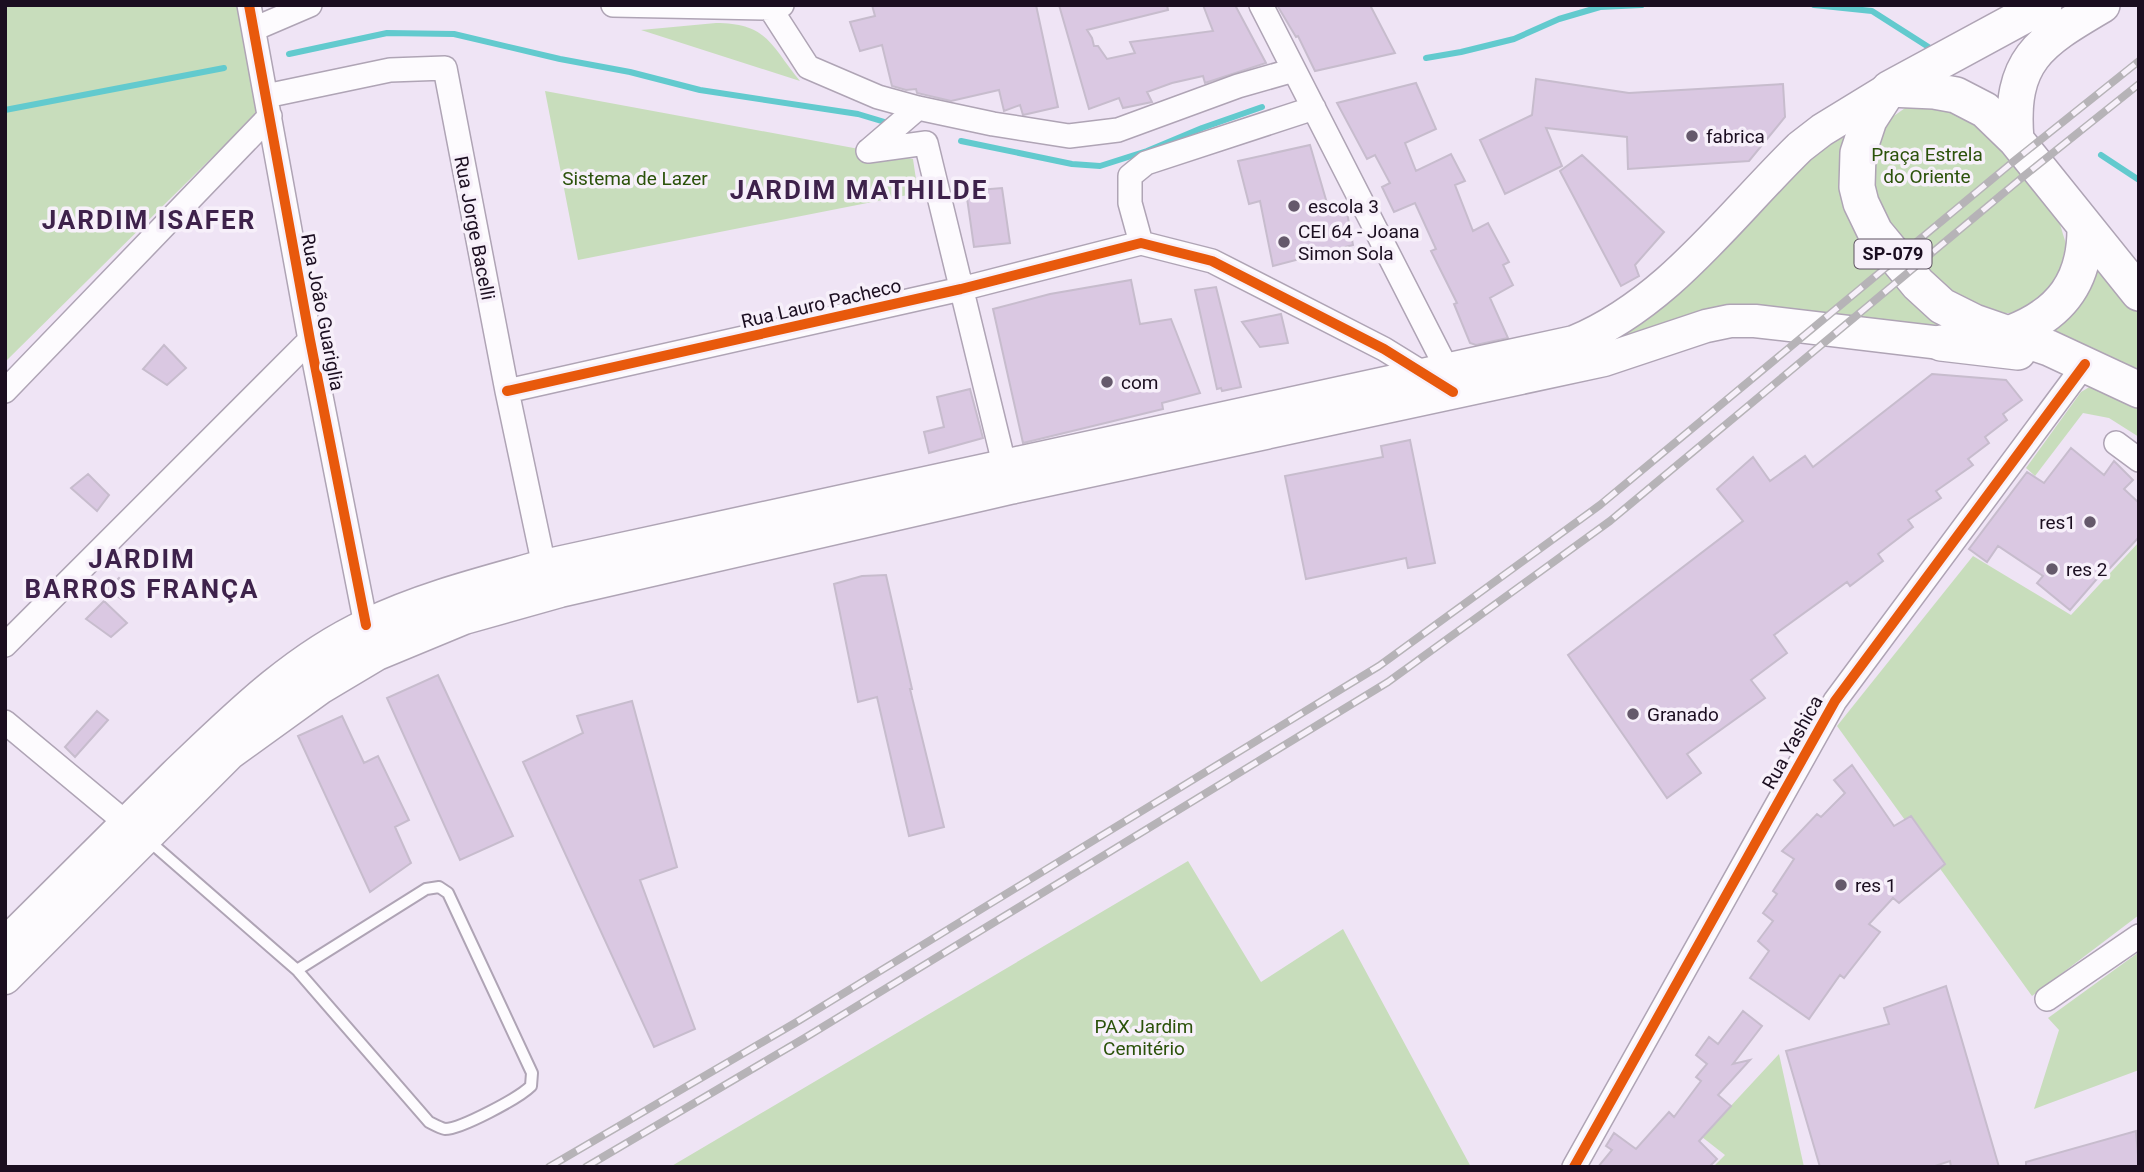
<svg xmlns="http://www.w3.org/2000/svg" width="2144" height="1172" viewBox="0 0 2144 1172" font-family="Roboto,sans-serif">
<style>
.green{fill:#c8ddbc}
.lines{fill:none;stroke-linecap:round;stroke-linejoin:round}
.stream{stroke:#62cace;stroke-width:6}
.building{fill:#dac8e2;stroke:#c7bccd;stroke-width:2}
.service-casing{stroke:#afa4b5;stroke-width:14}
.minor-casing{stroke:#afa4b5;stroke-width:26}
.secondary-casing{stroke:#afa4b5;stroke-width:35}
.primary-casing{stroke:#afa4b5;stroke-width:38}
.service{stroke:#fdfbfe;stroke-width:10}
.minor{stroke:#fdfbfe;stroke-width:23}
.secondary{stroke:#fdfbfe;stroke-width:32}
.primary{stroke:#fdfbfe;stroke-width:35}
.rail-casing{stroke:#b6b3b7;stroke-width:8}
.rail{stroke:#f7f0fa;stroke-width:5;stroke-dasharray:16;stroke-linecap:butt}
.cycleway-casing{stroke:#f7f0fa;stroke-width:15}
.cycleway{stroke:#e8590c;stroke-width:10}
.poi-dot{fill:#65596b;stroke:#f7f0fa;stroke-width:2.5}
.labels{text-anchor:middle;stroke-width:7;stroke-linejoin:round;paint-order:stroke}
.shield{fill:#f7f0fa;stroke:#5d5261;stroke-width:2}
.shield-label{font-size:18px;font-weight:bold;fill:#1b0e20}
.poi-label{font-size:19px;fill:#1b0e20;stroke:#f7f0fa;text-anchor:start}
.park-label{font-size:19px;fill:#2b520a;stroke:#f7f0fa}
.street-label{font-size:19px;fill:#1b0e20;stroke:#f7f0fa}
.district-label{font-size:26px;font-weight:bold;letter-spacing:2px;fill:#3e224b;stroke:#f7f0fa}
</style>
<rect width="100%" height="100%" fill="#efe4f5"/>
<path class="green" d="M5,5H239L256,114L5,362Z
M716,23C768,23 771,46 800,81L641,30Z
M545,91L913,159L918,193L578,260Z
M1937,104L1976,116L2059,221L2066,244L2061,267L2050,293L2034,306L2013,313H1987L1966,305L1923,271L1868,192L1881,125L1908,106Z
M1855,120L1845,153L1953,327L1922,329L1830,322L1602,350L1610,336Z
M2101,266L2139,312V377L2038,337L2085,289Z
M2091,386L2139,408V437L2109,418L2083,413L2035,476L2026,468L2081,392Z
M2139,542V915L2032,996L1837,726L1973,556L2071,615Z
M1188,861L1261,982L1343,929L1471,1167H670Z
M2139,952V1070L2034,1109L2059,1030L2048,1018Z
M1779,1054L1804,1167H1713L1725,1155L1702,1137Z"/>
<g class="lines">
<path class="stream" d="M1814,5L1872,11L1930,48
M289,54L387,33L454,34L560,59L630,72L700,90L858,114L888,123
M1426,58L1461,52L1514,39L1559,19L1600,7L1642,5
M5,110L224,68
M961,141L1072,164L1100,166L1147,151L1202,128L1262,107
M2101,155L2139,180"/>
</g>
<path class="building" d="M872,5H1036L1058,107L1023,115L1020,105L1004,111L999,90L951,101L917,93L916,89L906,90L892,86L882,45L860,51L850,22L875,16Z
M1059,5H1167L1168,10L1087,30L1092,38L1094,46H1098L1107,59L1135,53L1130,42L1213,31L1203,5H1235L1266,63L1205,83L1203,76L1172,83L1147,92L1152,102L1123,108L1119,98L1089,109Z
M1277,5H1370L1395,53L1315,71L1298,36L1296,37Z
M1536,79L1629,93L1783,84L1785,117L1749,161L1628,169L1627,137L1546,128L1562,166L1505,194L1480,140L1532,115Z
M1416,83L1436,129L1405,143L1416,171L1451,154L1465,181L1455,185L1473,231L1488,223L1509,262L1503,265L1513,285L1490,298L1508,338L1476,345L1470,343L1454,304L1457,303L1431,251L1436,249L1415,203L1394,212L1382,187L1390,183L1375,155L1367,159L1337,103Z
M1310,145L1329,210L1346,207L1353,245L1273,266L1260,201L1249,204L1238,161Z
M1582,155L1664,232L1635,265L1639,276L1621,286L1560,171Z
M1002,188L1010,243L974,247L966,191Z
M1131,280L1140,324L1171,319L1200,393L1162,403L1163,409L1023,443L993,309L1050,294Z
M1216,287L1241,387L1222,391L1221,388L1217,389L1195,290Z
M1281,314L1288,343L1260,347L1242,322Z
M164,345L186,368L167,385L143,369Z
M1932,374L2006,380L2022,400L2003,414L2007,420L1985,437L1989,443L1968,459L1973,465L1936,491L1941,498L1908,520L1913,527L1878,554L1883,561L1850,586L1847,582L1774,635L1787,653L1751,680L1765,698L1687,754L1701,773L1667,798L1568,655L1743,521L1717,489L1753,457L1770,481L1805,456L1813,467Z
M970,389L983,438L929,453L924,432L944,427L937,397Z
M1410,440L1435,563L1408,568L1406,558L1306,579L1285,476L1383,457L1381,446Z
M2071,448L2104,475L2114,461L2133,480L2124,489L2139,503V537L2110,568L2108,566L2070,610L2037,583L2043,576L1998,546L1987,562L1969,549L2027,472L2044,483Z
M88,474L109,495L97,511L71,488Z
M886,575L912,689H910L944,827L909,836L877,697L858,702L834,584L862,576Z
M119,578L131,589L121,599L108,589Z
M104,601L127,623L111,637L86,619Z
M438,675L513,836L460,860L387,698Z
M632,701L677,867L640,880L695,1029L654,1047L523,762L583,733L577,716Z
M97,711L108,720L75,757L65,747Z
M342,716L364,763L378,756L409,820L395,827L411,863L370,892L298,736Z
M1852,765L1894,826L1911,816L1945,864L1899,903L1893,898L1869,924L1880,932L1844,978L1840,975L1809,1019L1750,978L1769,951L1758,941L1773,921L1763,913L1777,894L1773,891L1794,859L1782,851L1817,814L1821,817L1845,793L1834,780Z
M1946,986L1999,1167H1951L1950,1161L1932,1167H1820L1786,1051L1889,1024L1884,1008Z
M1743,1011L1762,1026L1733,1064L1750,1060L1718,1095L1731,1106L1699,1141L1717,1159L1709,1167H1598L1612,1150L1606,1146L1614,1133L1636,1149L1669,1112L1674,1117L1701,1081L1696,1077L1707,1064L1696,1055L1709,1037L1718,1044Z
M2136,1131L2139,1167H2026V1162Z"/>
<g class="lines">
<g class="service-casing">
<path id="service" d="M149,841L297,970L429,1122C433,1124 440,1128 445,1129C461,1129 519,1098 531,1086L532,1073L448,893L439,887L426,889L297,970"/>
</g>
<g class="minor-casing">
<path id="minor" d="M249,5L310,340L366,625
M613,5L770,8L782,5
M1261,5L1445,365L1451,384
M770,8L808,67L878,97L918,108L993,124L1069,136L1118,130L1238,86L1294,70
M254,29L310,5
M266,96L390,70L445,68L507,391L544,566
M868,151L926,143L1008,480
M868,151L918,108
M1141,243L1130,203V176L1146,163L1314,108
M5,391L270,116
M507,391L961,289L1141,243L1212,261L1384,349L1431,378
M2116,443L2139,460
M5,645L310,340
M5,722L137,832
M2047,999L2139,936
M1574,1167L1835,701L2085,364"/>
</g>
<g class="secondary-casing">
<path id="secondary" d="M5,944C62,888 118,831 175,775C234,719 292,660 367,625C423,598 484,583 544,566L1574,342C1668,303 1729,216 1800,147L1822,130L1889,89
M5,978L230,753L320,688L377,654L464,618L560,591L1010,488L1604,360L1706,326L1730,321H1755L1941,343L1964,341"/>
</g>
<g class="primary-casing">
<path id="primary" d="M2044,5L1889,89L1869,120L1858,153L1857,187L1861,203L1875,232L1918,284L1942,306L1974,322L2049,348L2139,390
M1889,89L1934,91L1956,95L1985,110L2016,140L2139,293
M2016,140C2009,60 2039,42 2102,5
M2011,333C2061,314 2086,281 2085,226
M1941,343L2018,352"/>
</g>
<use href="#service" class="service"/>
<use href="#minor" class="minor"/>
<use href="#secondary" class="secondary"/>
<use href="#primary" class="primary"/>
<g class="rail-casing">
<path id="rail" d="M549,1167L795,1023L1379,666L1600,505L2014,161L2139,61
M586,1167L803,1039L1388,682L1610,521L2024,176L2139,84"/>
</g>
<use href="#rail" class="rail"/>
<g class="cycleway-casing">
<path id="cycleway" d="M249,5L310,340L366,625
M507,391L961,289L1141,243L1212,261L1384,349L1453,392
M1574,1167L1835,701L2085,364"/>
</g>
<use href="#cycleway" class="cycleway"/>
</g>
<g class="poi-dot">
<circle cx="1692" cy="136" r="7"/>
<circle cx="1294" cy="206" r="7"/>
<circle cx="1284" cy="242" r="7"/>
<circle cx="1107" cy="382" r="7"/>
<circle cx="2090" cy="522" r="7"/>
<circle cx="2052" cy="569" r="7"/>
<circle cx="1633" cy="714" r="7"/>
<circle cx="1841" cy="885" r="7"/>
</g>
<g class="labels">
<rect class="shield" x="1854.5" y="239.5" width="77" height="29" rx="5"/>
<g class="shield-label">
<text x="1893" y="260">SP-079</text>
</g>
<g class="poi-label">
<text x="1706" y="143">fabrica</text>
<text x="1308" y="213">escola 3</text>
<text x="1298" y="238">CEI 64 - Joana<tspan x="1298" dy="22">Simon Sola</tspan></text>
<text x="1121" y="389">com</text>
<text x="2076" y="529" text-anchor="end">res1</text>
<text x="2066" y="576">res 2</text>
<text x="1647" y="721">Granado</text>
<text x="1855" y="892">res 1</text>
</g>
<g class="park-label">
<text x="1927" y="161">Praça Estrela<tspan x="1927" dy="22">do Oriente</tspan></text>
<text x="635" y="185">Sistema de Lazer</text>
<text x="1144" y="1033">PAX Jardim<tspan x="1144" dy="22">Cemitério</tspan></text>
</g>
<g class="street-label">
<text transform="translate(475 228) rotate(79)" y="7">Rua Jorge Bacelli</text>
<text transform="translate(821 303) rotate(-13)" y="7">Rua Lauro Pacheco</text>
<text transform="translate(323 312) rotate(79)" y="7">Rua João Guariglia</text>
<text transform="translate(1792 742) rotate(-61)" y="7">Rua Yashica</text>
</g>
<g class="district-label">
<text x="859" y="199">JARDIM MATHILDE</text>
<text x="149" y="229">JARDIM ISAFER</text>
<text x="142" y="568">JARDIM<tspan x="142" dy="30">BARROS FRANÇA</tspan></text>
</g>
</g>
<rect width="2144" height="1172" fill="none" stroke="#1b0e20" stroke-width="14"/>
</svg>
